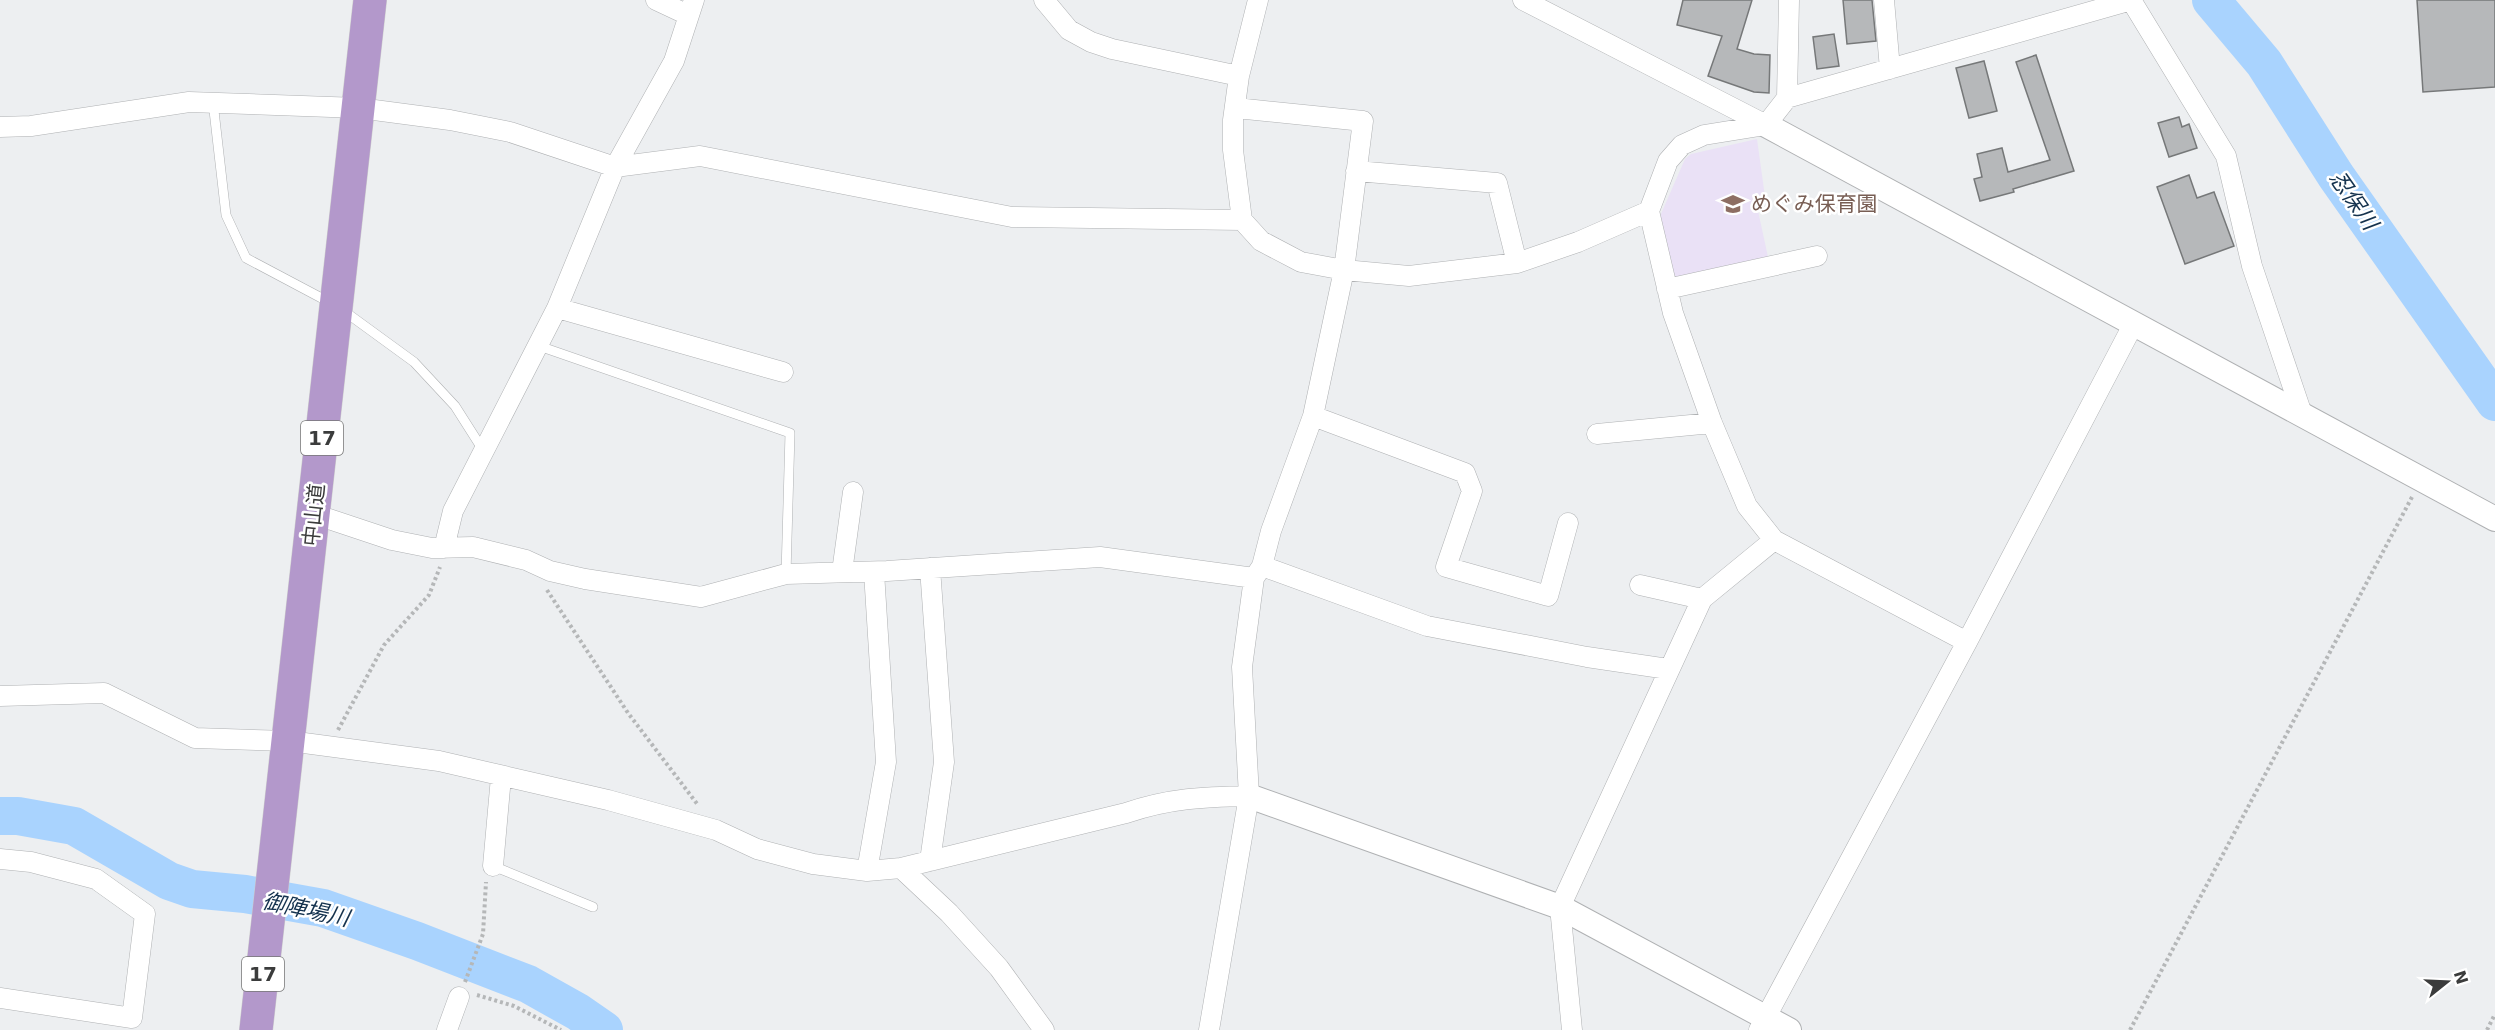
<svg xmlns="http://www.w3.org/2000/svg" width="2495" height="1030" viewBox="0 0 2495 1030" font-family="'DejaVu Sans','Noto Sans JP',sans-serif">
<style>
.education{fill:#eae1f6}
.lines{fill:none;stroke-linecap:round;stroke-linejoin:round}
.river{stroke:#a9d3fe;stroke-width:38}
.building{fill:#b6b8ba;stroke:#767879;stroke-width:1.5}
.service-casing{stroke:#afb1b3;stroke-width:10}
.minor-casing{stroke:#afb1b3;stroke-width:21}
.tertiary-casing{stroke:#afb1b3;stroke-width:26}
.trunk-casing{stroke:#ccc;stroke-width:34}
.path{stroke:#b5b7b8;stroke-width:4;stroke-dasharray:3 3;stroke-linecap:butt}
.service{stroke:#fff;stroke-width:9}
.minor{stroke:#fff;stroke-width:20}
.tertiary{stroke:#fff;stroke-width:24}
.trunk{stroke:#b398cb;stroke-width:33}
.labels{text-anchor:middle;stroke-width:5;stroke-linejoin:round;paint-order:stroke}
.shield{fill:#fff;stroke:#767676;stroke-width:1.5}
.shield-label{font-size:20px;font-weight:bold;fill:#3b3c3c}
.education-label{font-size:21px;fill:#785e54;stroke:#fff;text-anchor:start}
.street-label{font-size:21px;fill:#3b3c3c;stroke:#fff}
.water-label{font-size:22px;font-style:italic;fill:#14324e;stroke:#fff}
</style>
<rect width="100%" height="100%" fill="#edeff1"/>
<path class="education" d="M1757,139L1766,204L1757,206L1768,257L1671,282L1657,223L1685,159L1691,154Z"/>
<g class="lines">
<path class="river" d="M2211,0L2264,63L2336,176L2495,402
M0,816H18L74,826L169,881L192,889L245,894L323,908L417,941L528,984L578,1012L604,1030"/>
</g>
<path class="building" d="M1683,0H1752L1737,49L1754,54L1770,55L1769,93L1754,92L1708,76L1722,36L1677,25Z
M1843,0H1872L1876,41L1847,44Z
M2417,0H2495V87L2423,92Z
M1834,34L1839,66L1817,69L1813,37Z
M2036,55L2074,171L2013,189L2014,192L1980,201L1974,179L1982,177L1977,154L2002,148L2008,172L2050,160L2016,62Z
M1984,61L1997,111L1969,118L1956,68Z
M2179,117L2182,127L2189,124L2197,148L2169,157L2158,123Z
M2189,175L2197,198L2214,192L2234,246L2185,264L2157,187Z"/>
<g class="lines">
<g class="service-casing">
<path id="service" d="M213,102L226,215L246,258L329,302
M344,311L414,362L455,406L483,450
M539,346L790,433L786,574
M493,866L593,907"/>
</g>
<g class="minor-casing">
<path id="minor" d="M656,0L688,15
M1044,0L1069,30L1091,42L1112,49L1239,76
M1258,0L1239,76L1233,120V150L1242,220L1261,241L1301,262L1344,270L1409,276L1517,263L1578,242L1649,211
M1523,0L1766,125
M1884,0L1890,69
M2131,0L2226,156L2252,266L2302,414
M1787,98L1789,0
M0,127L31,126L189,102L359,108L450,120L510,132L615,167L700,156L1012,217L1242,220
M1356,171L1497,183L1517,263
M1667,289L1817,256
M557,308L783,372
M1313,416L1465,473L1472,491L1446,567L1548,596L1568,523
M1597,434L1712,423
M314,514L392,540L432,548L473,547L526,560L550,571L585,579L701,597L786,574L887,571L1100,557L1254,578
M444,548L453,511L557,308L615,167L674,61L694,0
M1262,566L1427,626L1587,657L1668,669
M930,568L944,762L930,861
M842,572L853,492
M1640,585L1702,599
M1967,642L1774,540L1747,506L1712,423L1673,313L1649,211L1668,161L1682,145L1704,135L1766,125L1787,98L2132,0
M0,696L104,693L195,738L289,741L439,761L608,800L716,830L757,849L813,864L867,871L901,868L1126,813C1170,798 1203,797 1249,796
M0,859L31,862L96,879L145,914L132,1018L0,998
M493,866L501,777
M901,868L949,913L999,968L1044,1030
M867,871L886,762L874,572
M447,1030L459,997
M1209,1030L1249,796L1242,667L1254,578L1262,566L1271,531L1313,416L1344,270L1363,121L1236,108
M1572,1030L1560,907L1702,599L1774,540
M1759,1030L1967,642L2133,325"/>
</g>
<g class="tertiary-casing">
<path id="tertiary" d="M1766,125L2495,519
M1249,796L1560,907L1789,1030"/>
</g>
<g class="trunk-casing">
<path id="trunk" d="M256,1030L370,0"/>
</g>
<path class="path" d="M547,590L628,713L698,805
M338,730L384,645L429,595L440,567
M465,982L483,934L486,882
M477,995L514,1006L561,1030
M2130,1030L2412,497
M2487,1030L2495,1014"/>
<use href="#service" class="service"/>
<use href="#minor" class="minor"/>
<use href="#tertiary" class="tertiary"/>
<use href="#trunk" class="trunk"/>
</g>
<defs>
<g id="school-bare" transform="scale(1.8)"><path d="M0-5L7-2L0 1L-7-2ZM-4 1L0 2.5L4 1V4Q0 6-4 4Z" fill="#8d6e63" stroke="#fff" stroke-width="2.5" paint-order="stroke"/></g>
</defs>
<g fill-rule="evenodd">
<use href="#school-bare" x="1733" y="204"/>
</g>
<g class="labels">
<g class="shield">
<rect x="301" y="421" width="42" height="34" rx="4.5"/>
<rect x="242" y="957" width="42" height="34" rx="4.5"/>
</g>
<g class="shield-label">
<text x="322" y="445">17</text>
<text x="263" y="981">17</text>
</g>
<g class="education-label">
<text x="1751" y="211">めぐみ保育園</text>
</g>
<g class="street-label">
<text transform="translate(314 515) rotate(-84)" y="7">中山道</text>
</g>
<g class="water-label">
<text transform="translate(2354 200) rotate(55)" y="8">忍保川</text>
<text transform="translate(306 909) rotate(12)" y="8">御陣場川</text>
</g>
</g>
<g transform="translate(2447 982) rotate(72)" stroke="#ffffff" stroke-width="4.5" paint-order="stroke">
<path d="M0-4.5L10 22L0 15L-10 22Z" fill="#3b3c3c"/>
<text y="-9" font-size="16" font-weight="bold" text-anchor="middle" fill="#3b3c3c">N</text>
</g>
</svg>
